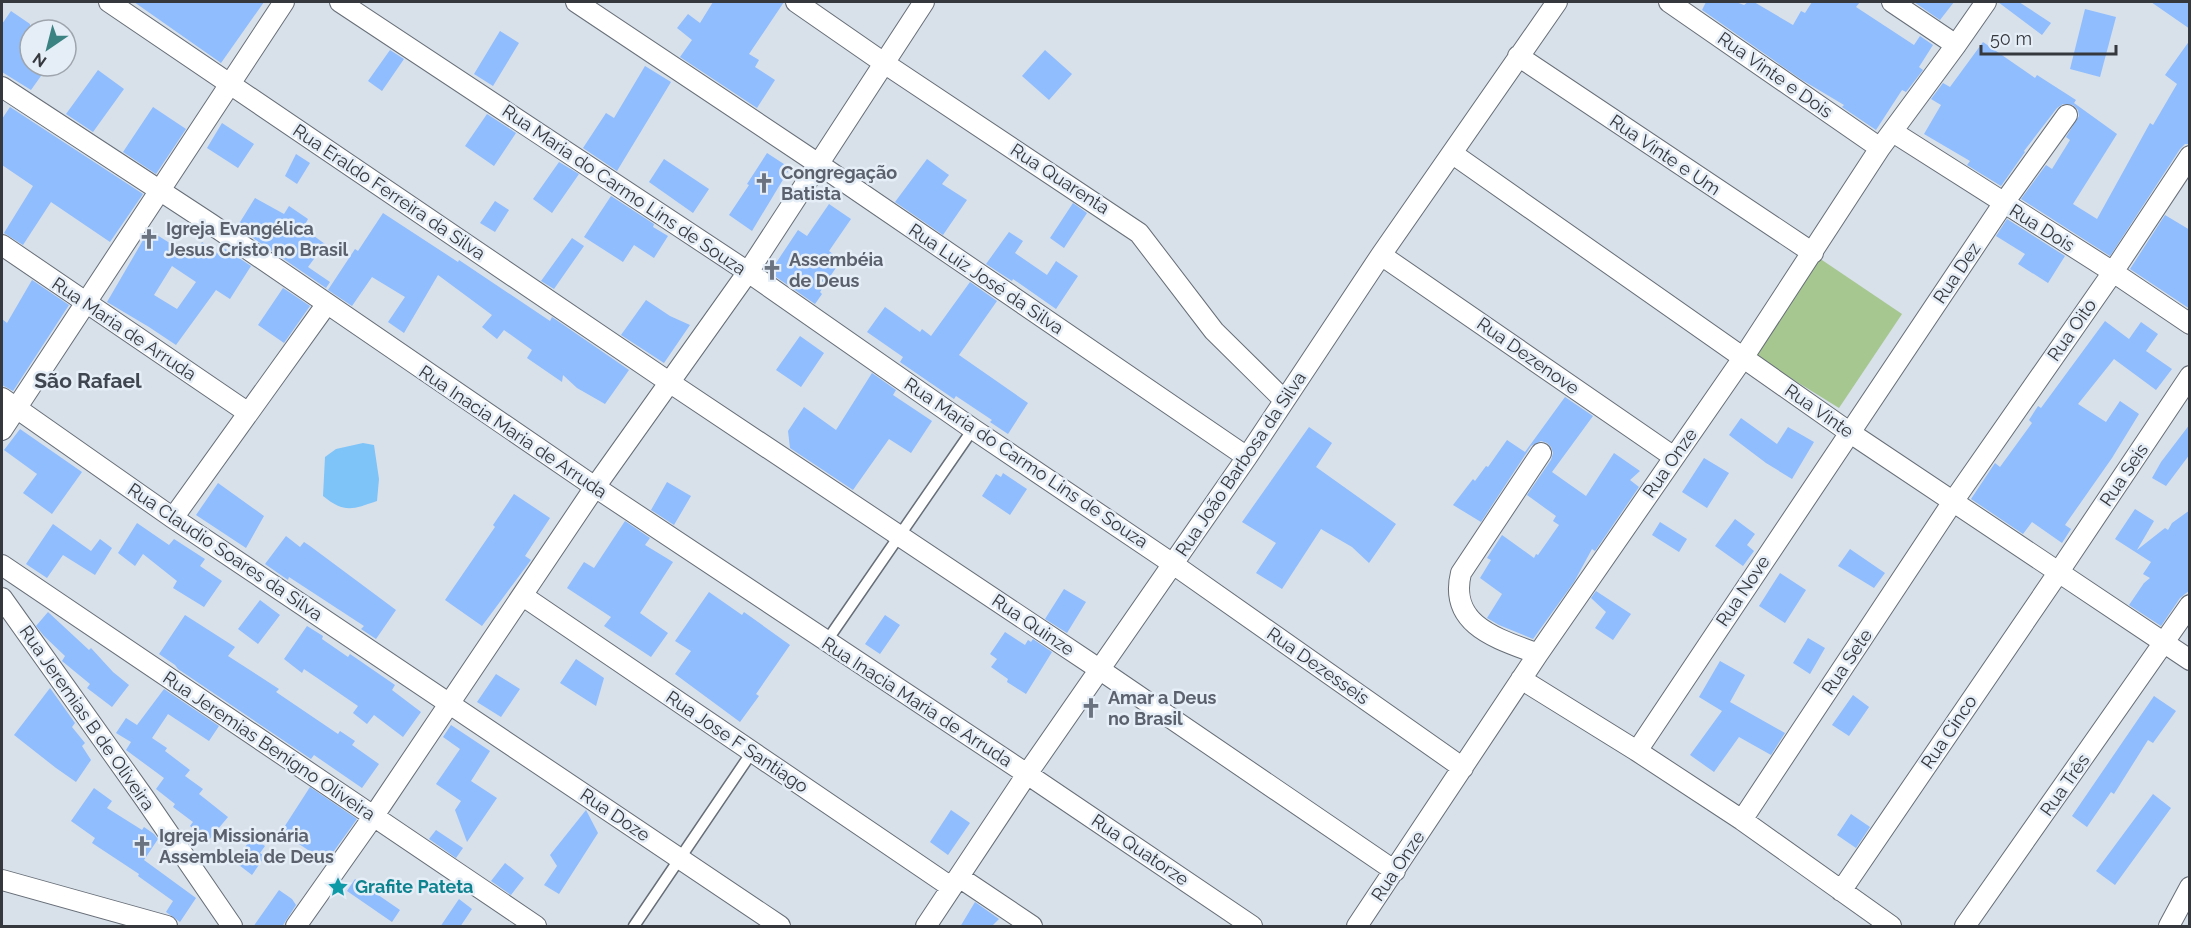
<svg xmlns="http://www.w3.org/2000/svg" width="2191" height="928" viewBox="0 0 2191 928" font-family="Raleway,sans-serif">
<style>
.green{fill:#a6c790}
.water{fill:#7ec4f9}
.building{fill:#90bdfd;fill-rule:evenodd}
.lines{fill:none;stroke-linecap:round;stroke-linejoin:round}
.lane-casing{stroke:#676e77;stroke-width:13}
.street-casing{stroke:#676e77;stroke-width:22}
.lane{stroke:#fff;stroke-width:10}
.street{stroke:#fff;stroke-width:20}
.labels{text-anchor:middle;stroke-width:5;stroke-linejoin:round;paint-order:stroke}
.street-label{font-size:18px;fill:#35383c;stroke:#e5edf7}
.worship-label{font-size:18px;font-weight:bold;fill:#5b616d;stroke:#e5edf7;text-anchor:start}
.culture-label{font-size:18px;font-weight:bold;fill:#0d838f;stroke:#e5edf7;text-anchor:start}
.quarter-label{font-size:21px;font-weight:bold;fill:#40464f;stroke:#e5edf7}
</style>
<rect width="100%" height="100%" fill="#d8e0ea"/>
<path class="green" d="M1819,258L1902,314L1839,408L1755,356Z"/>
<path class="water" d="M363,443L374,445L379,479L377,501C353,509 345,514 323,496L325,457L336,449Z"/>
<path class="building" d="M134,2H264L221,63Z
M713,2H784L749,54L759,60L755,67L775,80L757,108L680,57L692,40L677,28L688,14L700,23Z
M1706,2H1736L1744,5L1748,2H1754L1793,25L1801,11L1805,13L1812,2H1860L1856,7L1914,45L1920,36L1933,45L1919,67L1923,70L1906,92L1902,90L1876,130L1842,107L1844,105L1802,80L1702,10Z
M1914,2H1954L1940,20Z
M1998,2H2019L2051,23L2042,35Z
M2151,2H2190V29Z
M2085,9L2116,17L2100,77L2070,69Z
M11,11L30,24V66H48L31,90L2,72V24Z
M500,31L519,43L493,86L474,74Z
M2190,40V144H2185L2180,149L2110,256L2021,199L2046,165L2052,169L2070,140L2066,137L2079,116L2078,110L2073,105L2063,104L2057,108L2024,151L2025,152L2001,186L1967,165L1970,161L1924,134L1941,105L1931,99L1943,83L1950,87L1983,42L2035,78L2037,75L2076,100L2074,103L2117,134L2073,204L2097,219L2150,123L2153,125L2177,84L2165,75Z
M390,50L404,59L382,91L368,81Z
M1045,50L1072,74L1049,100L1022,76Z
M645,66L671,82L617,171L583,148L606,113L614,118Z
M98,70L124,89L93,132L66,114Z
M10,107L143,194L110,242L51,202L23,245L4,233L33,186L2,165V119Z
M153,107L186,129L156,174L123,152Z
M487,114L516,133L494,166L465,146Z
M222,123L254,144L238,168L207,148Z
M767,153L790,168L752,231L729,215L749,185L747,184Z
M296,154L310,163L297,184L285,176Z
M664,159L709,189L693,213L649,182Z
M927,159L949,175L942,184L967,200L943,235L895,202Z
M559,162L579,174L552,213L533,199Z
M611,196L654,224L653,227L668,236L654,258L634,245L623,262L584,237Z
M255,198L284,214L289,206L308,219L303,228L325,244L308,267L330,282L326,288L237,227Z
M495,201L509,210L495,232L480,223Z
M1073,203L1087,213L1064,248L1050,238Z
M829,204L851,219L829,251L841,260L820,292L822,294L815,304L766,270L772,260L776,263L798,230L807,236Z
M383,213L458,262L459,260L550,321L552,317L629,370L605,404L577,388L563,375L562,382L527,358L532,350L504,330L497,339L482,327L492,315L438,275L404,333L388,322L405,297L372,277L352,306L328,290L355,249L358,251Z
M2165,215L2190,230V309L2130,269Z
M2007,219L2065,256L2048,283L2018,264L2025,254L1996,236Z
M149,230L192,257L202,242L220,255L224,248L251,266L230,299L216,290L176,345L149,327L107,302ZM172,266L196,282L177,309L154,295Z
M1009,232L1023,241L1015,253L1047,275L1056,261L1078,276L1056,309L1013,279L1012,281L986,264Z
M572,238L584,246L554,289L541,281Z
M32,280L69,305L13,391L2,385V319L7,323Z
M970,282L997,301L959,355L1028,403L1008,434L990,422L992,420L956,396L954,399L900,362L903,357L867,332L885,307L920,332L922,329L931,336Z
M283,288L310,306L284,343L258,325Z
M646,300L670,316L690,325L664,363L621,335Z
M2105,321L2129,339L2141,322L2158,334L2146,351L2172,369L2156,390L2114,359L2078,404L2106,422L2120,401L2139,414L2112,458L2065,525L2071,529L2062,543L2032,522L2023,534L1971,499L1995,463L2000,467L2032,423L2029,420L2038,406L2041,408Z
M800,336L824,353L801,387L776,370Z
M872,373L896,390L893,395L932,421L911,453L889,439L853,490L790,448L788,431L804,407L836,430Z
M1565,397L1593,416L1552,472L1586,496L1614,453L1640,471L1630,480L1639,487L1595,551L1592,549L1574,582L1533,639L1499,625L1487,618L1502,594L1480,578L1491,560L1487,558L1502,535L1534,558L1536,554L1538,555L1559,525L1553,521L1556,516L1527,495L1551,460L1553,453L1551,447L1547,443L1541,441L1531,446L1481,522L1453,505L1473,479L1475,481L1486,466L1488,467L1507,440L1525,452Z
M1741,418L1777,444L1788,427L1814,442L1792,479L1766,463L1729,435Z
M2190,424V454L2166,486L2152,478L2161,462Z
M1309,427L1332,443L1316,467L1396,524L1369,563L1352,547L1321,529L1282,589L1256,573L1276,543L1242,522Z
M20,429L82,472L52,514L23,493L37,474L4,450Z
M1704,458L1729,473L1707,508L1682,492Z
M1003,473L1027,489L1010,515L982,496L996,474L1001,477Z
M667,482L691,496L674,525L651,510Z
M218,483L264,516L246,548L196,515Z
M514,494L550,518L525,556L531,560L482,626L445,600L495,527L493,525Z
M2135,509L2154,521L2137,550L2165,528L2168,530L2172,523L2190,510V590L2180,598L2161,626L2129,605L2144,583L2150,578L2143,574L2151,562L2115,539Z
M1735,519L1755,534L1747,545L1754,551L1743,566L1715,546Z
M625,521L650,538L645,545L673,562L640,613L668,633L651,657L604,626L611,617L567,588L584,562L594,568Z
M1660,522L1687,539L1679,552L1652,535Z
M137,523L169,545L174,539L205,559L200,566L222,581L204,607L173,588L177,581L143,554L135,566L118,553Z
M53,524L91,551L100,539L112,548L95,575L63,555L47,578L26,564Z
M286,536L300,547L304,542L310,546L396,610L376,639L361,629L364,626L289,577L288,580L265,564Z
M1850,549L1885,573L1874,588L1838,566Z
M1780,573L1806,590L1785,623L1759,606Z
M1064,589L1086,602L1067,633L1045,619Z
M1596,591L1631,614L1613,640L1595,628L1606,612L1591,598Z
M709,592L742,615L744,612L790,645L756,694L759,696L740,722L675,674L691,651L675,641Z
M260,600L280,615L258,644L238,629Z
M48,612L89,650L91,648L113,672L129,685L112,707L87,688L90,684L62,661L65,656L44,636L36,626Z
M185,615L235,647L228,656L279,689L276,692L338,734L340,731L355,741L352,745L379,764L362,788L314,755L311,759L178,669L175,665L159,654Z
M885,615L900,625L880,654L865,644Z
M307,626L323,636L322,639L348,657L350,654L395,685L392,690L421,712L403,737L374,715L367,724L353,713L358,706L304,669L302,673L284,659Z
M1005,632L1025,645L1028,640L1031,642L1033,639L1052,652L1026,694L1007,682L1008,679L991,667L997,659L990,654Z
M1808,638L1825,648L1810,674L1793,663Z
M576,659L604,678L596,706L560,683Z
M1720,661L1745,675L1730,702L1785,733L1771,755L1739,737L1714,772L1690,755L1722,711L1699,697Z
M496,674L520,689L501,717L477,702Z
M50,688L75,723L72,727L85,743L82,746L91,760L76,782L56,768L14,735Z
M164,689L219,726L209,741L168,714L152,738L167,748L165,751L190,770L185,776L203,789L199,794L228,817L208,841L190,826L193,822L173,807L175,804L156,789L164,778L126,750L131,742L116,733L126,718L137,725Z
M1853,695L1869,707L1849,736L1832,725Z
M2154,696L2176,711L2153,743L2148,740L2114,794L2111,792L2087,827L2072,816Z
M451,725L490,751L471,781L497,798L467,842L455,810L461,801L436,784L460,749L443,737Z
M310,787L357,819L326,862L281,832Z
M94,788L112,801L107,808L142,830L144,827L154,834L158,839L144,860L196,898L180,922L166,912L173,901L138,876L139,874L92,843L95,838L71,821Z
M2153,794L2171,808L2115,885L2096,871Z
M586,810L598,833L559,894L544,885L557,866L550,855Z
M951,810L970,823L948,855L930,842Z
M1851,814L1870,827L1856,848L1837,835Z
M436,830L463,848L456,858L429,839Z
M252,837L265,846L260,853L265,856L252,875L235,862Z
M505,863L524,878L511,895L491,881Z
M355,879L400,910L392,922L347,891Z
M279,890L292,899L296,905L285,922L282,927H253Z
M459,899L472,909L460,927H440Z
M975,902L999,919L991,927H960Z"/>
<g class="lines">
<g class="lane-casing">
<path id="lane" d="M826,642L973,429
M634,926L752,752"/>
</g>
<g class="street-casing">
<path id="street" d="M109,2L669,382L1099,669L1395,871
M340,2L748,272L973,429L1173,564L1463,768
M576,2L817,163L1247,457
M796,2L884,63L1139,233L1214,331L1284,400
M1669,2L1880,148
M1892,2L1956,45
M1518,56L1813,253
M2,87L211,224L595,487L1027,774L1252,926
M1893,132L2113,272L2190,324
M1453,154L1849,432L2190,660
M2,245L247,412
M1381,255L1674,457
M2,398L173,518L780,926
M2,430L284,2
M173,518L326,305
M2,565L536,926
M523,596L951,887
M2,598L145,799L232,926
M1538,654C1499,639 1448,626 1461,573L1541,453
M1521,679L1637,751L1742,820L1891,926
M1637,751L2003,204L2067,115
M1742,820L1952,503L2113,272L2190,156
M959,877L1032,926
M2,880L167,926
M1841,891L2058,573L2190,376
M296,926L373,817L595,487L748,272L924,2
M926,926L1027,774L1247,457L1381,255L1557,2
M1357,926L1538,654L1743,358L1880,148L1956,45L1986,2
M1965,926L2190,605
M2169,926L2190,887"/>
</g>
<use href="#lane" class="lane"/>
<use href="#street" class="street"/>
</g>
<defs>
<g id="church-bare" transform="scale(1.62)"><path d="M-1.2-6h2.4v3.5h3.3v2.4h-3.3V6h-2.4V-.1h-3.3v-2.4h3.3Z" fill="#6b7280" stroke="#e5edf7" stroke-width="2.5" paint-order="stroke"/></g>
<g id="sight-bare" transform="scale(1.62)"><path d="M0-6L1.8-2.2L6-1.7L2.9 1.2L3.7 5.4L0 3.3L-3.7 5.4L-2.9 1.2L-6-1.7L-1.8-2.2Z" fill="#0f9aa8" stroke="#e5edf7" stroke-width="2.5" paint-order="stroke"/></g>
</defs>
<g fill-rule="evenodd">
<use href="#church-bare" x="764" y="183"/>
<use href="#church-bare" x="149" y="239"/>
<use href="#church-bare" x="772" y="270"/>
<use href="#church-bare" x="1091" y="708"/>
<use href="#church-bare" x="142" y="846"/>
<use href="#sight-bare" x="338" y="887"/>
</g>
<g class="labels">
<g class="street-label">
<text transform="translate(1775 75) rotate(35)" y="6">Rua Vinte e Dois</text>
<text transform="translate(1665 155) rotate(34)" y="6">Rua Vinte e Um</text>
<text transform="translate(1060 179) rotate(33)" y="6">Rua Quarenta</text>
<text transform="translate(624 190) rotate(34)" y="6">Rua Maria do Carmo Lins de Souza</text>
<text transform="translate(389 192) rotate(34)" y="6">Rua Eraldo Ferreira da Silva</text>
<text transform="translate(2042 228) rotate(32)" y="6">Rua Dois</text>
<text transform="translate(1957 273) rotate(-56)" y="6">Rua Dez</text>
<text transform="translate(986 279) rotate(34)" y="6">Rua Luiz José da Silva</text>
<text transform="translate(124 329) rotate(34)" y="6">Rua Maria de Arruda</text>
<text transform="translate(2072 330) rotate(-55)" y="6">Rua Oito</text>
<text transform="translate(1528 356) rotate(35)" y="6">Rua Dezenove</text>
<text transform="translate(1819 411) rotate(35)" y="6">Rua Vinte</text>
<text transform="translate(513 432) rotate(34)" y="6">Rua Inacia Maria de Arruda</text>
<text transform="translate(1026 463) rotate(34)" y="6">Rua Maria do Carmo Lins de Souza</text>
<text transform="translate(1670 463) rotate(-55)" y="6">Rua Onze</text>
<text transform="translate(1241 464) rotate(-56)" y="6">Rua João Barbosa da Silva</text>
<text transform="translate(2124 475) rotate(-56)" y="6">Rua Seis</text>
<text transform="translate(225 552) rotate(34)" y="6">Rua Claudio Soares da Silva</text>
<text transform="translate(1743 591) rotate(-56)" y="6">Rua Nove</text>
<text transform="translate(1033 625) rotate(34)" y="6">Rua Quinze</text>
<text transform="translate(1847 662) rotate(-56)" y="6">Rua Sete</text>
<text transform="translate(1318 666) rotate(35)" y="6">Rua Dezesseis</text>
<text transform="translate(917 702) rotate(33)" y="6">Rua Inacia Maria de Arruda</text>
<text transform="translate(87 718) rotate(55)" y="6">Rua Jeremias B de Oliveira</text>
<text transform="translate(1949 732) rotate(-56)" y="6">Rua Cinco</text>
<text transform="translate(737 742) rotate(34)" y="6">Rua Jose F Santiago</text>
<text transform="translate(269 746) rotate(34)" y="6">Rua Jeremias Benígno Oliveira</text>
<text transform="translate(2065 785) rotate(-55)" y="6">Rua Três</text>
<text transform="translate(615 815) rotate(34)" y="6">Rua Doze</text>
<text transform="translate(1140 850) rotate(34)" y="6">Rua Quatorze</text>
<text transform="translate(1398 866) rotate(-56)" y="6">Rua Onze</text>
</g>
<g class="worship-label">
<text x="781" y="179">Congregação<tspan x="781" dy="21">Batista</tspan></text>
<text x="166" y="235">Igreja Evangélica<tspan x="166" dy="21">Jesus Cristo no Brasil</tspan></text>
<text x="789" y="266">Assembéia<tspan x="789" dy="21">de Deus</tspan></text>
<text x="1108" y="704">Amar a Deus<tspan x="1108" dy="21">no Brasil</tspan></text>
<text x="159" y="842">Igreja Missionária<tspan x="159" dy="21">Assembleia de Deus</tspan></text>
</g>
<g class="culture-label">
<text x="355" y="893">Grafite Pateta</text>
</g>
<g class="quarter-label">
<text x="88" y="388">São Rafael</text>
</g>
</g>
<rect width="2191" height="928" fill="none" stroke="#35383c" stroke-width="6"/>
<g transform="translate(48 48) rotate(215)"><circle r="28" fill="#e5edf7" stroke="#9fa5ac" stroke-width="1.5"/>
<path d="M0-4.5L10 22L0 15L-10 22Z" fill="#3b8383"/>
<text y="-9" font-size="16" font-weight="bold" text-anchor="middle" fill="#35383c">N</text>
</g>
<path d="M1981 45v9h135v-9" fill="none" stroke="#35383c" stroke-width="3"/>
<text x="1990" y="45" font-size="18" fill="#35383c" stroke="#e5edf7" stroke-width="4.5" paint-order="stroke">50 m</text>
</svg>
